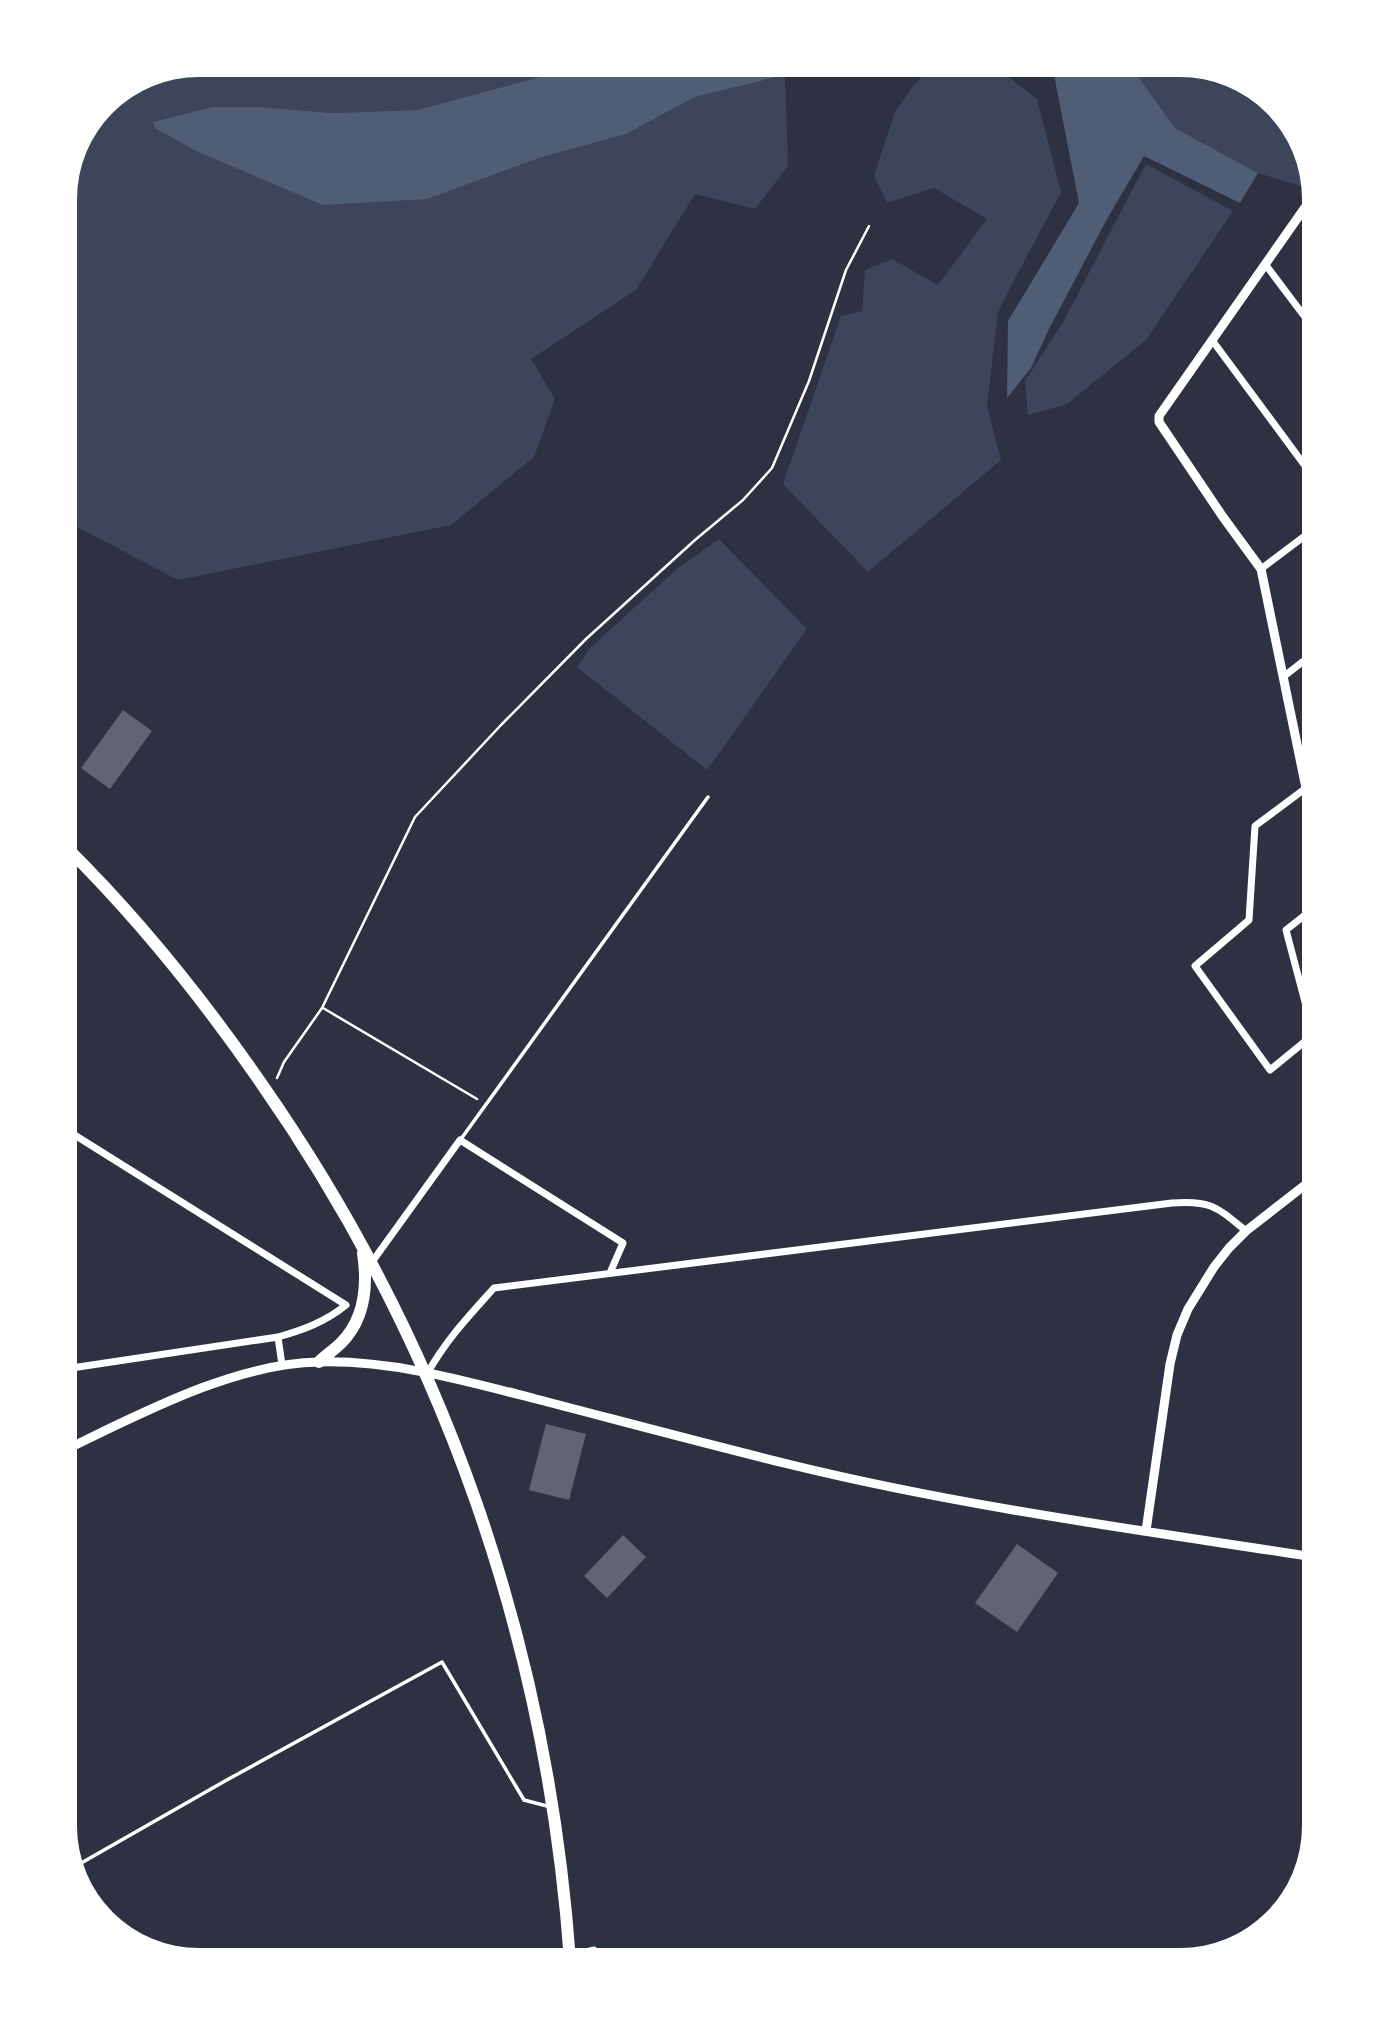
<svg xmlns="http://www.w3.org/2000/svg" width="1379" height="2025" viewBox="0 0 1379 2025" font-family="Roboto,sans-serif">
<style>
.green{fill:#3c4559}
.water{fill:#4f5d75}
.building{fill:#626471}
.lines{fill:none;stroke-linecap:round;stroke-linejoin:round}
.path{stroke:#fff;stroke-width:2.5}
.service{stroke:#fff;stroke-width:3.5}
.minor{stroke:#fff;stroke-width:7}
.tertiary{stroke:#fff;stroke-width:9}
.primary{stroke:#fff;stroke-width:12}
</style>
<rect width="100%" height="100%" fill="#2d3142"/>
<path class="green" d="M247,65H561L543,76L417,110L332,113L262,107H212L153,122L539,158L626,134L695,97L785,75L788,166L755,209L695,194L636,290L531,359L555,399L534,457L451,525L178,580L79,528L65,514V191L105,104L147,76Z
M933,65H993L1037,99L1061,192L998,311L987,406L1001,460L868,572L783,484L841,316L862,311L865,270L892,259L938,285L987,219L934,188L887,203L874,176L895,112L913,86Z
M1130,65H1188L1254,87L1296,132L1308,175L1300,186L1258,173L1175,128Z
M1146,164L1233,211L1146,340L1067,404L1028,415L1025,381L1063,322Z
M719,539L807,629L707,770L577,667L590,648L678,568Z"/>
<path class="water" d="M561,65H799L785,75L695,97L626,134L539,158L427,199L323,205L196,151L155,128L153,122L212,107H262L332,113L417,110L543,76Z
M1039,65H1130L1175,128L1258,173L1240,203L1144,156L1107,219L1049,329L1031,368L1007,398L1008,321L1079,203L1054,75Z"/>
<path class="building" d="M123,710L152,731L110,789L81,768Z
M546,1424L586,1434L569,1500L529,1490Z
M623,1535L646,1557L607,1598L584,1576Z
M1017,1544L1058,1573L1017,1632L975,1603Z"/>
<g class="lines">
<path class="path" d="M323,1008L477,1099
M277,1078L284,1062L322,1008L415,817L501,725L586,639L695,540L743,500L772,468L809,381L846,270L869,226"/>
<path class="service" d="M461,1139L708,797
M76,1866L225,1781L442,1662L524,1800L547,1806"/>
<path class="minor" d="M1265,264L1314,329
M1212,340L1314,478
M1261,569L1314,529
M1283,677L1314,653
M1314,1034L1270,1070L1195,966L1249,920L1255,826L1314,782
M1314,1036L1286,930L1314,908
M372,1262L460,1140L623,1243L610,1273
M278,1337L282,1365
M65,1369L278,1337C303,1330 325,1322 346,1305L65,1129
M427,1374C446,1340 468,1317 494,1288L1172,1203C1211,1200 1217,1207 1246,1231
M570,1956L594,1950L601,1960"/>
<path class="tertiary" d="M1313,196L1159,416V422L1223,517L1261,569L1306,788L1314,809
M65,1450C140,1414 235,1363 319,1362C392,1360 466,1381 536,1399C621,1421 706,1444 792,1465C964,1507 1140,1530 1314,1557
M1146,1531L1170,1364L1177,1335L1188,1309L1214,1267L1229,1248L1246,1231L1314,1178"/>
<path class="primary" d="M65,846C138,918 203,999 261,1083C444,1345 547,1642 570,1960
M319,1362C326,1355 334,1350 341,1343C365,1319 368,1286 363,1253"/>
</g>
<path d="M0 0H1379V2025H0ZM199 77H1180A122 122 0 0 1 1302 199V1826A122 122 0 0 1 1180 1948H199A122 122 0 0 1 77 1826V199A122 122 0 0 1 199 77Z" fill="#fff" fill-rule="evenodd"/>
</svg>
